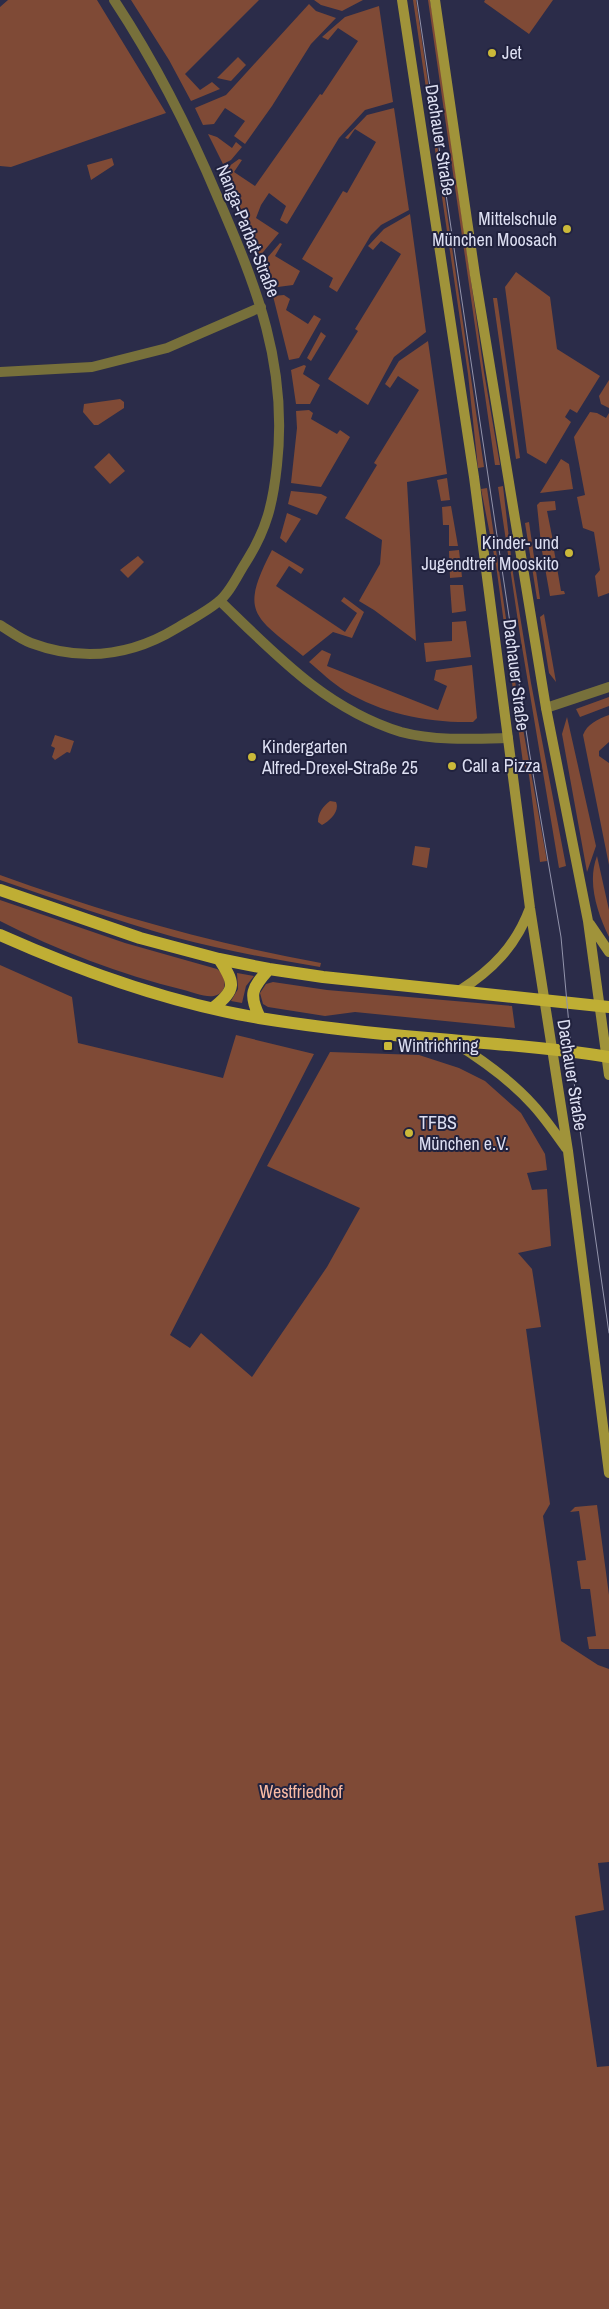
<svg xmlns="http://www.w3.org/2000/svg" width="609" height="2309" viewBox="0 0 609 2309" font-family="'Archivo Narrow',sans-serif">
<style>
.green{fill:#7f4a36}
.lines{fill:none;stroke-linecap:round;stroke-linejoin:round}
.minor{stroke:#77703b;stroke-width:10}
.tertiary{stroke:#77703b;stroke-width:10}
.secondary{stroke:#a0933a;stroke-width:10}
.primary{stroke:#bfae34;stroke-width:12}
.tram{stroke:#9293ab;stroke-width:1}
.poi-dot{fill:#cbb939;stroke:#21223e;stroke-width:2}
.labels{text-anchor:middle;stroke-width:4;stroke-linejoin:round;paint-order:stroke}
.poi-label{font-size:18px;fill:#dddff2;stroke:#21223e;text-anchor:start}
.street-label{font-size:18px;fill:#dddff2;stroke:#21223e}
.park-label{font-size:18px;fill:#f9bba4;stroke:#21223e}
</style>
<rect width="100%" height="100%" fill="#2b2c49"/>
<path class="green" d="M8,0H97L166,113L11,167L0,166V7Z
M131,0H259L185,74L200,90L212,82L220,89L191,101L169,60Z
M314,0H363L342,11L321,5Z
M413,0H416L484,467L478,468L468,374Z
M428,0H430L435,28L484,372L500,465H495Z
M485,0H553L529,34L484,2Z
M309,4L316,11L336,18L311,44L272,106L245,144L234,136L245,121L225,108L214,124L203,125L195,108L226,95Z
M379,6L393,102L365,110L339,138L287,224L280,220L286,206L269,193L261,205L256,218L279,233L259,257L225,169L239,159L242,160L234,172L255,186L320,94L322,95L358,41L338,28L328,40L322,37L345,17Z
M238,57L246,65L231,81L217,78Z
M394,108L409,210L381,225L371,235L337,292L329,287L333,278L302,259L343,191L347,193L376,142L355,129L348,139L345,138L367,115Z
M208,134L217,137L232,148L236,142L242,147L231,160L223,164Z
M112,158L114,165L91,180L87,165Z
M410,214L426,332L394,357L368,405L328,379L358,331L355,329L401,254L381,241L373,250L368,246L384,229Z
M280,243L282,244L275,256L300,271L293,285L270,288L261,265Z
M516,272L550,297L557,349L600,376L577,413L570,409L565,417L571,422L546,464L527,453L505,287Z
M284,295L290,299L286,310L308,324L314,315L321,319L299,358L289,360L273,296Z
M493,298H497L520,458L516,459Z
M321,332L326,336L311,361L307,358Z
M428,341L447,474L407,482L416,641L374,610L359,601L380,564L382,540L345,518L377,465L374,463L419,390L398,376L390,388L385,384L399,361Z
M304,365L306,366L303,374L320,385L310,404H296L291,370Z
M609,380V408L601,404L599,396Z
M120,399L124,402V408L98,425H94L83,412L84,404Z
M309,410L313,413L311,419L337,434L340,430L350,437L321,487L291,483L297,428L296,411Z
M590,412L597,413L606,418L609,413V593L598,597L595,576L600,570L594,532L583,528L577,497L585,495L574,437Z
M109,453L125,471L110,484L94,467Z
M561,459L569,464L573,489L540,493Z
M447,478L450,500L441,501L437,480Z
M503,486L513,573L531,683L566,866L559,868L520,635L498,487Z
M487,488L518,701L547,861L540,862L529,775L523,763L496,565L481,489Z
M291,491L321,494L327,497L317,515L288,504Z
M555,501L556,510L547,511L553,541L541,544L537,505L540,502Z
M451,506L458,546H449V525H443L442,507Z
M287,513L301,519L286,543L280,538Z
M529,522L540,599H537L525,523Z
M550,549L554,550L561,591H564L565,594L550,596L542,551Z
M272,550L304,569L301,574L289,566L276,586L345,632L357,613L341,601L344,597L364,612L352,638L333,632L303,656C254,616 239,613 272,550Z
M459,550L462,577L450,578L449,551Z
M138,556L144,562L128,578L120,570Z
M450,585H463L466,611L452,613Z
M544,614L556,682L549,673L540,617Z
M466,621L471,657L426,662L424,643L452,641V622Z
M322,650L331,654L327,666L438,710L447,686L434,680L436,670L472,665L477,718L473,722C429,723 383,714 345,691C332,683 320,671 309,662Z
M609,697V706L580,717L576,709Z
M609,715V742L599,751V756L609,763V865L583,735C587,724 598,719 609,715Z
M567,717L596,846L587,872L562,734Z
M55,735L74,741L70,753L67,752L55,760L52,757L55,748L51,746Z
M330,801L336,802C340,811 330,821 322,825L318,822C318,813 323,806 330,801Z
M415,846L430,848L427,868L412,865Z
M597,856L609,910V937C597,912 587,882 597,856Z
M0,875C105,913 211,943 321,963L320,967C271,959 222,950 174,937C115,920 58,900 0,880Z
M0,900L125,943L217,969L224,975C225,983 226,991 217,995C208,999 193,992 184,990C119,974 59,951 0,921Z
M0,965L72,997L78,1043L223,1078L236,1035L314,1054L170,1335L190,1348L201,1333L252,1377L327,1267L360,1208L267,1166L330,1052L419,1055L459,1068L485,1081L521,1113L545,1154L547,1170L527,1173L532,1190L547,1189L551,1246L518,1253L532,1269L541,1327L526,1329L550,1504L543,1516L561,1641L598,1665L609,1669V1862L598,1863L604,1910L575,1916L597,2067L609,2066V2309H0Z
M237,973L254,976L246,986L242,1003L231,1001L238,989Z
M273,982L327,990L512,1006L515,1028L355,1012L325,1016L268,1007L263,1004L260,993L266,984Z
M597,1505L609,1595V1649H589L587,1637L596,1636L590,1589H581L577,1561L586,1560L579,1511L570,1512L575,1507Z"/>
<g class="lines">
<path class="minor" d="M0,372L92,367L167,348L261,307
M220,601C275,654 326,709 401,732C434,741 474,739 508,738
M0,625C10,631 20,639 31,643C82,662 131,656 177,628C190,620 206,612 218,602C230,593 238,574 246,562C267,529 273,503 277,465C288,365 257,288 218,198C189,129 155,62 114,0"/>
<path class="tertiary" d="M546,708L609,687"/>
<path class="secondary" d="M402,0L474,477L530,908L568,1151L609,1473
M435,0L475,275L546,708L588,921L609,1075
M590,924L609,952
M459,991C492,970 516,946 530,908
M452,1041C481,1059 510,1079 533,1105C545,1118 555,1133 566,1148"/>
<path class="primary" d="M0,890L140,938L219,959L269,969L323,977L609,1007
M0,935C83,972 169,1003 259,1018C322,1028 387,1035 451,1040C504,1045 557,1048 609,1057
M213,1008C237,989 235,983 219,959
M260,1018C248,994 252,988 269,969"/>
<path class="tram" d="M417,0L529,750L561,937L576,1102L609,1333"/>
</g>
<g class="poi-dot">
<circle cx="492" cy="53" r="5"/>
<circle cx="567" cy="229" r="5"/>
<circle cx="569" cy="553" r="5"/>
<circle cx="252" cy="757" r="5"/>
<circle cx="452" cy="766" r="5"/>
<rect x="383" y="1041" width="10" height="10" rx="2.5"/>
<circle cx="409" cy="1133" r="5"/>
</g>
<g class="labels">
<g class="poi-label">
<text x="502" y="59">Jet</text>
<text x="557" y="225" text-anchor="end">Mittelschule<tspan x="557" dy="21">München Moosach</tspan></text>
<text x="559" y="549" text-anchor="end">Kinder- und<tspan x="559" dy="21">Jugendtreff Mooskito</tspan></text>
<text x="262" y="753">Kindergarten<tspan x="262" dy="21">Alfred-Drexel-Straße 25</tspan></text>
<text x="462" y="772">Call a Pizza</text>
<text x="398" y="1052">Wintrichring</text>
<text x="419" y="1129">TFBS<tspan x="419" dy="21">München e.V.</tspan></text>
</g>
<g class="street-label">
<text transform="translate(440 140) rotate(81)" y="6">Dachauer Straße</text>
<text transform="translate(248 231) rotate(68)" y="6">Nanga-Parbat-Straße</text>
<text transform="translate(516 675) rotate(83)" y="6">Dachauer Straße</text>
<text transform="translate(572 1075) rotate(81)" y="6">Dachauer Straße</text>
</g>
<g class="park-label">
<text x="301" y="1798">Westfriedhof</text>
</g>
</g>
</svg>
